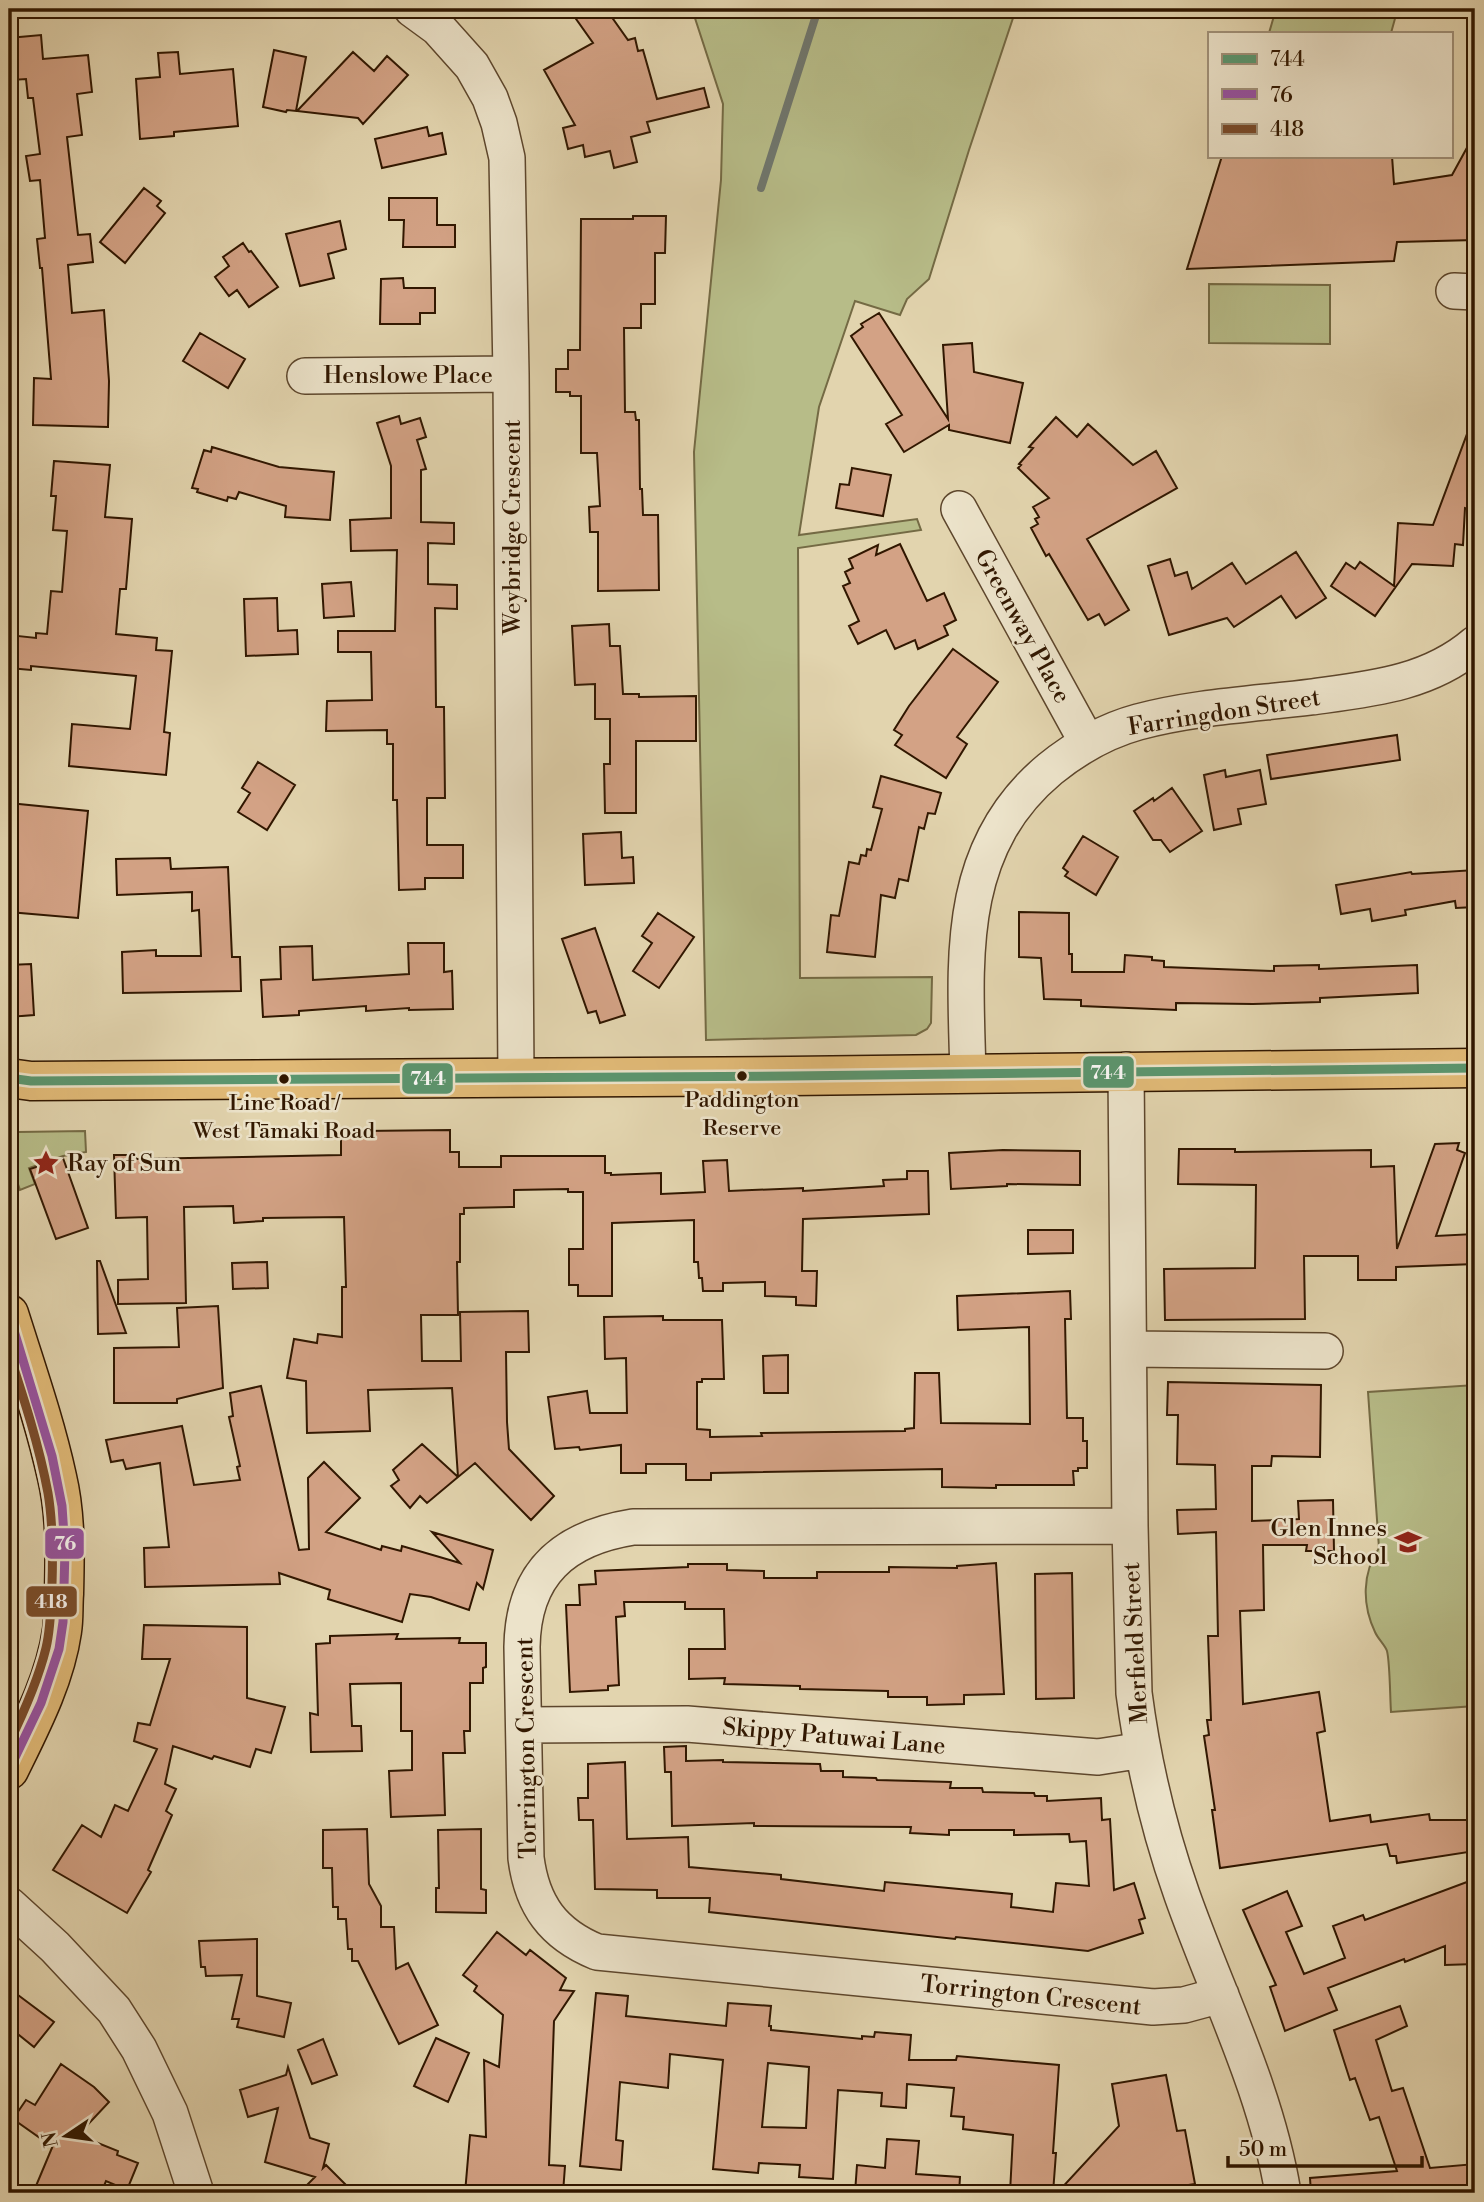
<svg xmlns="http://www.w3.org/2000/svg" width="1484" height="2202" viewBox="0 0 1484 2202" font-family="'Libre Bodoni',serif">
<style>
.green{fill:#b7bc88;stroke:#746a44;stroke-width:2}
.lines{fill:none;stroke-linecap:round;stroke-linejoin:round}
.stream{stroke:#6f766d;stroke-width:8}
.building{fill:#d3a285;stroke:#311700;stroke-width:2;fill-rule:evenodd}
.minor-casing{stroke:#5d462c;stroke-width:38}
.major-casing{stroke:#311700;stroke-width:41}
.minor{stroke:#ece3ca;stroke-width:35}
.major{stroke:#e1ba77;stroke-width:38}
.bus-1-casing{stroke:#ece3ca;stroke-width:14}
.bus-2-casing{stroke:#ece3ca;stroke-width:14}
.bus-3-casing{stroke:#ece3ca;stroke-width:14}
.bus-1{stroke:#5b966f;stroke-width:9}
.bus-2{stroke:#9753a1;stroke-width:9}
.bus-3{stroke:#7a4b2a;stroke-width:9}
.bus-dot{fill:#311700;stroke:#ece3ca;stroke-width:2.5}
.labels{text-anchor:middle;stroke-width:5;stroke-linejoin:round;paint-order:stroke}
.bus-label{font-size:22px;fill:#311700;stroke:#ece3ca}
.street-label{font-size:24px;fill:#311700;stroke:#ece3ca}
.poi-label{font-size:24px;fill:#311700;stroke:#ece3ca;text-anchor:start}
.line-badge{stroke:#ece3ca;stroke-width:2.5}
.badge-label{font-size:19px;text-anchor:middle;font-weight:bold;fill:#fff}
</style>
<rect width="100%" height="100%" fill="#e2d4ae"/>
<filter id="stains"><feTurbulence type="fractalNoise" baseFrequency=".00286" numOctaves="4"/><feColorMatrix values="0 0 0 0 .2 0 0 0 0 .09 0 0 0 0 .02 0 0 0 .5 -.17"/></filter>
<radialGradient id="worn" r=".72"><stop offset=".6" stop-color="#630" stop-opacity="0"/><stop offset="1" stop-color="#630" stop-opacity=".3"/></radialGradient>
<path class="green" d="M692,9H1016L969,150L929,279L907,299L900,315L855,301L819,407L799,535L917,519L921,530L798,548L800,978L932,977L931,1023L927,1029L916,1035L706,1040L694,452L721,180L723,104Z
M1276,9H1374L1396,15L1391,33H1269Z
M1209,284L1330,285V344L1209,343Z
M85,1131L86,1152L63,1156L29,1168L35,1184L20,1190L9,1158V1143L18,1132Z
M1475,1385V1706L1391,1712C1390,1698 1390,1663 1387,1651C1385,1645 1378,1639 1375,1632C1362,1605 1362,1573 1379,1548L1368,1392Z"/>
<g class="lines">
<path class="stream" d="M761,188L818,9"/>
</g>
<path class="building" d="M569,9H606L628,40L635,38L638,51L643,50L657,99L704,88L709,107L647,122L650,132L631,137L637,162L614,168L610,151L585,157L583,145L568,149L563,128L575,125L544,70L593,43Z
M41,35L43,59L88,55L92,92L77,94L82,135L67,137L78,235L90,234L93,262L68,265L72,313L104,310L109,381L108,427L33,425L34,378L51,379L42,268H40L37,239L45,238L40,180L30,181L26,156L40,154L33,98H28L26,79L12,80L9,38Z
M274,50L306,57L296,111L287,110L286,112L263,107Z
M178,52L180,74L233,69L238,126L174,132V136L140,139L136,79L160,77L158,53Z
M353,52L374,71L387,56L408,75L363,124L358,118L297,111Z
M427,127L429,136L442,133L446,154L382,168L375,139Z
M1475,133V240L1397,242L1394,261L1187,269L1222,156H1392L1394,184L1452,175Z
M144,188L161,201L157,206L165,213L125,263L100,242Z
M389,198H437V225H455V247H403L404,220H389Z
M633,216H666L665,253H655V304H641V328H624L625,412H635L636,420H639L640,489H642L643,515H658L659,590L598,591V532H590L589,507L600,506L597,453H581V396H570V392H556V369H568V350H580L581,219H633Z
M340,221L346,249L328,254L334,278L300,286L286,234Z
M243,243L249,252L251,251L278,287L249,307L237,290L229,296L215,277L229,266L223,257Z
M403,278L404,288H435V313H420V324H380L381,279Z
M879,313L948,419L943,345L972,343L974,372L1023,383L1010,443L949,430V425L904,452L886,424L902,415L851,336L863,327L861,324Z
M200,333L245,359L228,388L183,361Z
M399,416L401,424L420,418L426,437L417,440L426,469L421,470V522L454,523V544L428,543V584L457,585V609L435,608L436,707H444L445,798H427V845H463V878H425V889L399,890L397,800H393V744H387V730L326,731L327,701L372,700L371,652H338V631H395L397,550L351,551L350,520L391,518V466L377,423Z
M1056,417L1077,437L1088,424L1133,465L1156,451L1177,488L1087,539L1129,610L1105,625L1099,614L1088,620L1049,554L1046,556L1031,528L1038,524L1035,519L1039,517L1033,507L1049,498L1018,468L1021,465L1019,464L1033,448L1029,447Z
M1473,418L1475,419V511L1465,508L1463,545L1455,544L1453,566L1412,564L1375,616L1331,586L1346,563L1355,569L1360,562L1394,586L1398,523L1433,525Z
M212,447L279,467L334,472L330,520L285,517L286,506L239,492L236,499L228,497L227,501L197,492L198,489L192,488L204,450L211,452Z
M54,461L110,465L105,517L132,519L126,589H120L116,634L157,638L156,650L172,651L164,732L170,733L166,775L69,766L72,724L130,729L136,676L31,666V670L9,668V635L36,638V633L47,634L51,591L62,592L67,531L53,530L56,496H51Z
M852,468L891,475L883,516L836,508L840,484L849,485Z
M900,544L927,601L944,593L956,620L944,626L948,635L918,649L915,640L895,649L886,630L858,644L849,626L859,621L843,586L850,583L845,572L853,568L849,559L878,545L876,555Z
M1296,552L1326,598L1296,618L1281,596L1234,627L1227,618L1169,635L1148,566L1170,559L1175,576L1187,572L1192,589L1232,563L1246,584Z
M351,582L354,616L324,618L322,584Z
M277,598L278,631L297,630L298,654L246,656L244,599Z
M609,624L610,646H620L623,694H639V697L696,696V741H636V813H605L604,764H610V719H595V684L575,685L572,626Z
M953,649L998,682L957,737L967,744L946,778L895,745L902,735L894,730L909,706Z
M1397,735L1400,760L1271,779L1267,755Z
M258,762L295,785L267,830L238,812L250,793L242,788Z
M1225,770L1226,777L1260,770L1266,804L1238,809L1241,824L1214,830L1204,775Z
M881,776L941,793L935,814L928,813L924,829L919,827L908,881L899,879L895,898L881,895L875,957L827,952L831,915L839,916L849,862L859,864L861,855L866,856L867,849L871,850L882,809L873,807Z
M1172,788L1202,831L1170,852L1161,840H1153L1134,811L1153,798L1154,801Z
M9,803L88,811L78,918L9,912Z
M621,832L622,858L633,857L634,883L585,885L583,834Z
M1083,836L1118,857L1096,895L1065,876L1068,872L1063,868Z
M170,858L171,869L228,867L232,957H240L241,991L123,993L122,952L156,950V956H201L199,910L192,911V892L117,895L116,859Z
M1475,870V907L1456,908L1455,901L1405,910L1406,915L1372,921L1370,909L1341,914L1336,885L1411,872L1412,874Z
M1019,912L1069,913V954H1072V972H1124L1125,955L1152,957V960L1164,961V967L1274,971V966L1319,965V969L1417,965L1418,993L1320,998V1002L1253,1004L1176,1003V1010L1081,1006V1000L1044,999L1041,958L1019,957Z
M658,913L694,937L659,988L633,971L652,943L642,936Z
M595,928L625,1015L600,1023L596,1011L588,1013L562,939Z
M408,943H444V972L452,971L453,1009L409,1010V1008L366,1011V1006L299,1011V1015L263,1017L261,980L281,979L280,947L312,946L313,980L409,974Z
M31,964L34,1015L9,1017V965Z
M450,1130V1152H459V1167H501V1156H605V1173H611V1175L661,1173V1194L705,1192L703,1161L727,1160L729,1191L803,1188V1191L884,1186L883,1180L907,1179V1171H928L929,1214L803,1219L802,1271H817L816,1306L796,1305V1297L765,1296V1282L723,1283V1291H703L702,1278H699L698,1262H694V1220L612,1223V1296H578V1285H569V1249H583V1192H568V1189L514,1190V1207L464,1208V1214H460V1262H457L458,1315H421L422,1361H461L460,1312L528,1311L529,1352H506L507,1422L509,1449L554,1496L531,1520L475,1463L458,1477L452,1388L368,1390L370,1431L307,1433L306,1381L287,1378L294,1339L317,1343L318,1334L342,1337V1287H346L344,1217L263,1218V1221L234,1223L233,1206L184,1207L186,1303L118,1304V1280L148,1279L147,1217L116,1218L114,1155H136V1159L341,1155V1136L362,1135V1131Z
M1459,1143L1457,1150L1465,1153L1436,1236L1474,1234L1475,1264L1396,1267V1280H1358V1256H1304L1305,1319L1165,1320L1164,1269L1255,1268L1256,1185L1178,1184L1179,1149H1235V1152L1371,1150V1167L1394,1166L1397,1249L1435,1144Z
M1003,1150L1080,1151V1185L1007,1184V1186L951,1189L949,1153Z
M63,1158L88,1228L56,1239L30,1169Z
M1028,1230H1073V1253L1028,1254Z
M97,1261H100L126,1333L98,1334Z
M267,1262L268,1288L233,1289L232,1263Z
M1070,1291L1071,1319H1065L1067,1418H1083V1441H1087V1468H1078V1471H1073L1074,1485H996V1488L942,1487V1469L711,1473V1480H686V1464H646V1473H621V1445L580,1450L579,1447L555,1449L548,1397L587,1391L590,1413H627L626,1358L605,1359L604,1317L663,1316V1320H722L724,1379H702V1382H697V1429L710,1430V1437L762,1436L761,1433L905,1431V1429L914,1428L915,1373H939L941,1423L1030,1424L1029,1327L958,1330L957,1296Z
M218,1306L223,1388L177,1399V1403H114V1348L179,1347L177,1308Z
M788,1355V1393H764L763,1356Z
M1168,1382L1321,1385L1320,1457L1272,1456L1271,1466H1252V1521L1299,1519L1298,1501L1333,1500L1334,1551H1306L1307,1545H1263L1264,1610L1240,1611L1243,1704L1319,1692L1325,1731L1317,1733L1330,1821L1370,1815L1371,1822L1429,1814L1430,1820H1475V1851L1397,1863L1396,1856H1390L1387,1844L1220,1868L1212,1810H1215L1204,1736L1209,1735L1207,1720H1211L1208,1636H1218L1216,1532L1178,1534L1177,1510L1216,1509L1215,1465L1177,1464L1178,1415H1167Z
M261,1386L299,1550L309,1549L308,1478L324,1462L360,1498L326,1532L381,1550L382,1546L401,1551L402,1546L460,1563L432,1532L493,1550L483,1589L477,1583L469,1610L431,1597L410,1594L402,1622L328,1599L330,1590L279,1573L280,1584L145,1587L144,1548L169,1547L160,1463L126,1469L123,1460L111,1462L106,1440L182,1426L194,1485L240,1480L237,1467L240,1466L229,1417L233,1416L230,1393Z
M422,1444L458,1477L427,1503L420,1496L410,1508L391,1486L399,1480L393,1470Z
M996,1563L1004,1694L964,1695V1704L927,1705V1697H888V1691L800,1689V1686L724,1684L725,1678L689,1679V1649H725L724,1609H685V1602H624L625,1616L616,1617L619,1685L608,1686V1690L570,1692L566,1605H580L579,1585L596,1584L595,1571L688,1567V1564H727V1570L764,1571V1578H817V1572H889V1567L957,1568V1566Z
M1072,1573L1074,1698L1036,1699L1035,1574Z
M144,1625L247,1627V1698L285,1707L271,1753L256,1749L250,1767L214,1756L212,1759L173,1746L165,1784L176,1789L166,1811L172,1815L148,1870L151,1872L127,1913L53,1870L82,1825L101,1837L115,1805L128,1811L157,1749L134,1741L138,1723L150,1725L170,1659H142Z
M398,1634L396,1639L460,1638L459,1643H486V1667L483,1668V1683H470V1731H464L465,1753H443L445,1815L391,1817L389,1771L412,1770V1731H401V1683L350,1684L352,1726H361L362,1751L311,1752L310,1713L318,1715L316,1644L330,1643V1636Z
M686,1746V1761L723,1760V1762L820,1764L821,1771H843V1777L876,1778L877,1780L951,1782L950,1788H982L983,1792L1034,1793L1035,1796H1047V1801L1101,1798L1102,1820L1110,1819L1114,1890L1134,1883L1145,1918L1139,1920L1143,1933L1088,1951L956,1937L955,1939L709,1912L710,1898H657V1890L595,1889L593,1820H579L578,1798H588V1764L625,1762L627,1839L688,1837L689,1867L781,1875V1879L884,1891L885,1882L1012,1894L1011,1907L1053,1912L1056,1883L1089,1886L1086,1841L1070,1842L1069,1834L1014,1835V1830H949V1835L910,1833L911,1827L754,1826V1823L672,1826L671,1772H665L664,1747Z
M367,1829L369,1884L381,1906V1927H394L396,1969L408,1963L438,2025L399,2044L358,1961H352V1949H348L346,1919H338V1907H333L332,1868H323V1830Z
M481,1829V1889L486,1890V1913L436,1912V1888H439L438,1830Z
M1475,1879V1964L1445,1965V1946L1405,1962L1404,1959L1328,1988L1337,2010L1285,2031L1270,1987L1276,1985L1243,1910L1287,1891L1302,1926L1286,1932L1304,1974L1345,1958L1333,1926L1363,1915L1365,1920Z
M497,1932L526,1955L530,1950L566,1978L560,1990L574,1991L554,2021L549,2165L565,2166L563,2193H465L470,2135L486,2137L484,2060L499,2067L503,2015L474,1991L477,1986L463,1975Z
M257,1939V1996L291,2003L284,2037L237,2027L239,2019H232L242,1975L206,1976L205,1967H201L199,1941Z
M596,1993L628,1996L626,2016L726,2026L728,2003L771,2006L769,2026H771V2030L862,2039V2036L874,2037L875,2032L911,2035L909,2060H956L957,2056L1059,2065L1053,2153H1056L1053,2193H1010L1013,2135L963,2129L964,2117L951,2116L954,2088L907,2084L906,2108L881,2106L882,2093L838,2090L833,2179L799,2177L800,2165L759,2163L758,2173L713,2169L723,2060L670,2054L668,2088L620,2082L616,2140L623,2141L621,2170L580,2166ZM768,2063L809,2067L806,2128L762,2127Z
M18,1995L54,2022L34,2047L9,2027V2007Z
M1400,2006L1407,2026L1376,2040L1392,2091L1403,2088L1430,2168L1475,2164V2193H1311L1310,2178L1397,2171L1379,2117L1370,2120L1355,2078L1350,2080L1334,2030Z
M436,2038L469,2053L448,2102L414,2086Z
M323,2039L337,2075L312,2084L298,2050Z
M61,2064L94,2087L109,2102L78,2135L118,2151L117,2155L138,2163L127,2190L106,2181L101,2193H33L54,2143L50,2145L13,2119L26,2100L35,2105Z
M288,2067L310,2138L329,2144L323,2168L326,2165L354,2193H299L315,2177L265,2162L278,2108L248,2117L240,2090L286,2075Z
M1166,2075L1177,2131L1185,2130L1195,2184L1181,2186V2193H1057L1119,2126L1112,2084Z
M887,2139L919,2141L916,2174L960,2177L959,2193H855L857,2165L885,2168Z"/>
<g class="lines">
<g class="minor-casing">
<path id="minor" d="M412,9L438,28L472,66L490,98L499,123L507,158L511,374L516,1078
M1454,291L1475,292
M305,376L511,374
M959,509L1087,742
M1126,1070L1130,1526L1134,1693C1143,1762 1159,1830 1182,1895C1217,1994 1266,2089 1283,2193
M968,1074C965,961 954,849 1050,769C1076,748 1105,731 1138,722C1194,707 1254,704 1311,697C1370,689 1428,684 1475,644
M1129,1349L1325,1351
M1130,1526L633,1527C564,1538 523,1573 522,1647L526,1858C532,1905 553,1934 597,1952L1153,2007L1184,2005L1221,1995
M524,1725L687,1724L1098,1757L1143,1750
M9,1905L55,1947L114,2010L139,2049L170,2113L196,2193"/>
</g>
<g class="major-casing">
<path id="major" d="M9,1078L31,1081L790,1076L1475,1068
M9,1314C26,1368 45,1422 57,1477C66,1515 65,1555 64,1594C63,1606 64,1619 62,1631C55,1680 30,1727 9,1770"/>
</g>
<use href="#minor" class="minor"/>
<use href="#major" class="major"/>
<g class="bus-1-casing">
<path id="bus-1" d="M9,1078L31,1081L790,1076L1475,1068"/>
</g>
<g class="bus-2-casing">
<path id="bus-2" d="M9,1314L52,1456L62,1506L65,1550L63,1622L59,1649L41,1703L9,1770"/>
</g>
<g class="bus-3-casing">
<path id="bus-3" d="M9,1353C24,1399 39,1445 48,1493C53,1523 53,1554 52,1584C51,1606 51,1627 46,1648C38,1681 24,1712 9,1743"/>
</g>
<use href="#bus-1" class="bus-1"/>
<use href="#bus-2" class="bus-2"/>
<use href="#bus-3" class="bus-3"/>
</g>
<defs>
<g id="sight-bare" transform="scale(2.1)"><path d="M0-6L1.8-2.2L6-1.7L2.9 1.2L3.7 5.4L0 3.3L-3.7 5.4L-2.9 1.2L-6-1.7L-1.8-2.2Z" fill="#8f2418" stroke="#ece3ca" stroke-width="2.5" paint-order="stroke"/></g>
<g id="school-bare" transform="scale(2.1)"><path d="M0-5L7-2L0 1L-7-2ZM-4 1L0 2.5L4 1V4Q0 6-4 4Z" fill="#8f2418" stroke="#ece3ca" stroke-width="2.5" paint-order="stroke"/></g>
</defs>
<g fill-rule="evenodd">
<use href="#sight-bare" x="46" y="1163"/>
<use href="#school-bare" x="1408" y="1542"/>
</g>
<g class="bus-dot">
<circle cx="742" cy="1076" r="6"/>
<circle cx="284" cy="1079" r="6"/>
</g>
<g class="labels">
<g class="bus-label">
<text x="742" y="1107">Paddington<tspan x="742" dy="28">Reserve</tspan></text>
<text x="284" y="1110">Line Road /<tspan x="284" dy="28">West Tāmaki Road</tspan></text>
</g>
<g class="street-label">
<text x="408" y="383">Henslowe Place</text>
<text transform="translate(512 527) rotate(-90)" y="8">Weybridge Crescent</text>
<text transform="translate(1023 626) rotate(61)" y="8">Greenway Place</text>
<text transform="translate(1224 712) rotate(-9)" y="8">Farringdon Street</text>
<text transform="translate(1135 1643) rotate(-93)" y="8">Merfield Street</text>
<text transform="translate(834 1736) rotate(5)" y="8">Skippy Patuwai Lane</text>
<text transform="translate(526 1748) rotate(-91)" y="8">Torrington Crescent</text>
<text transform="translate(1031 1995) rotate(6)" y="8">Torrington Crescent</text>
</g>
<g class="poi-label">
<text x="67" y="1171">Ray of Sun</text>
<text x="1387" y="1536" text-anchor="end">Glen Innes<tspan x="1387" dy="28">School</tspan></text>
</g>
</g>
<g class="line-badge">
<rect x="1082" y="1055" width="53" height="34" rx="7" fill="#5b966f"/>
<rect x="401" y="1062" width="53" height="33" rx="7" fill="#5b966f"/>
<rect x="44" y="1527" width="41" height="33" rx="7" fill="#9753a1"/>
<rect x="25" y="1585" width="53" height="33" rx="7" fill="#7a4b2a"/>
</g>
<g class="badge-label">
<text x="1108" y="1079">744</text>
<text x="428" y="1085">744</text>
<text x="65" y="1550">76</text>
<text x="51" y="1608">418</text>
</g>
<rect width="1484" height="2202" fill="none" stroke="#e2d4ae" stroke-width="35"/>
<rect x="10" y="10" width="1463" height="2181" fill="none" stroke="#311700" stroke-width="3.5"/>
<rect x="18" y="18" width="1449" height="2167" fill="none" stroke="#311700" stroke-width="2"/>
<rect x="1208" y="32" width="245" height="126" fill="#ece3ca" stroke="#a19179" stroke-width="2"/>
<rect x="1222" y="54" width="35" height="10" fill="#5b966f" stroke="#a19179" stroke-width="2"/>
<text x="1270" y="66" font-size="21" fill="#311700">744</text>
<rect x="1222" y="89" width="35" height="10" fill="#9753a1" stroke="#a19179" stroke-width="2"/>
<text x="1270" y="102" font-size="21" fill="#311700">76</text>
<rect x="1222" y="124" width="35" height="10" fill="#7a4b2a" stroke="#a19179" stroke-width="2"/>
<text x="1270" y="136" font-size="21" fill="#311700">418</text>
<g transform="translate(66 2136) rotate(257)" stroke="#ece3ca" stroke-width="5" paint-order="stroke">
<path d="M0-5L12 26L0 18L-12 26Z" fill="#311700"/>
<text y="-10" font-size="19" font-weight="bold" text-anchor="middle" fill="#311700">N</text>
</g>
<path d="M1228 2156v10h194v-10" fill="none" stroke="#311700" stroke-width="3.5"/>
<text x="1239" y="2156" font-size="21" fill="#311700" stroke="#ece3ca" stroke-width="5" paint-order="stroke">50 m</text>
<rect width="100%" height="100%" filter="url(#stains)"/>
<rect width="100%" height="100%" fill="url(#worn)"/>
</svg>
